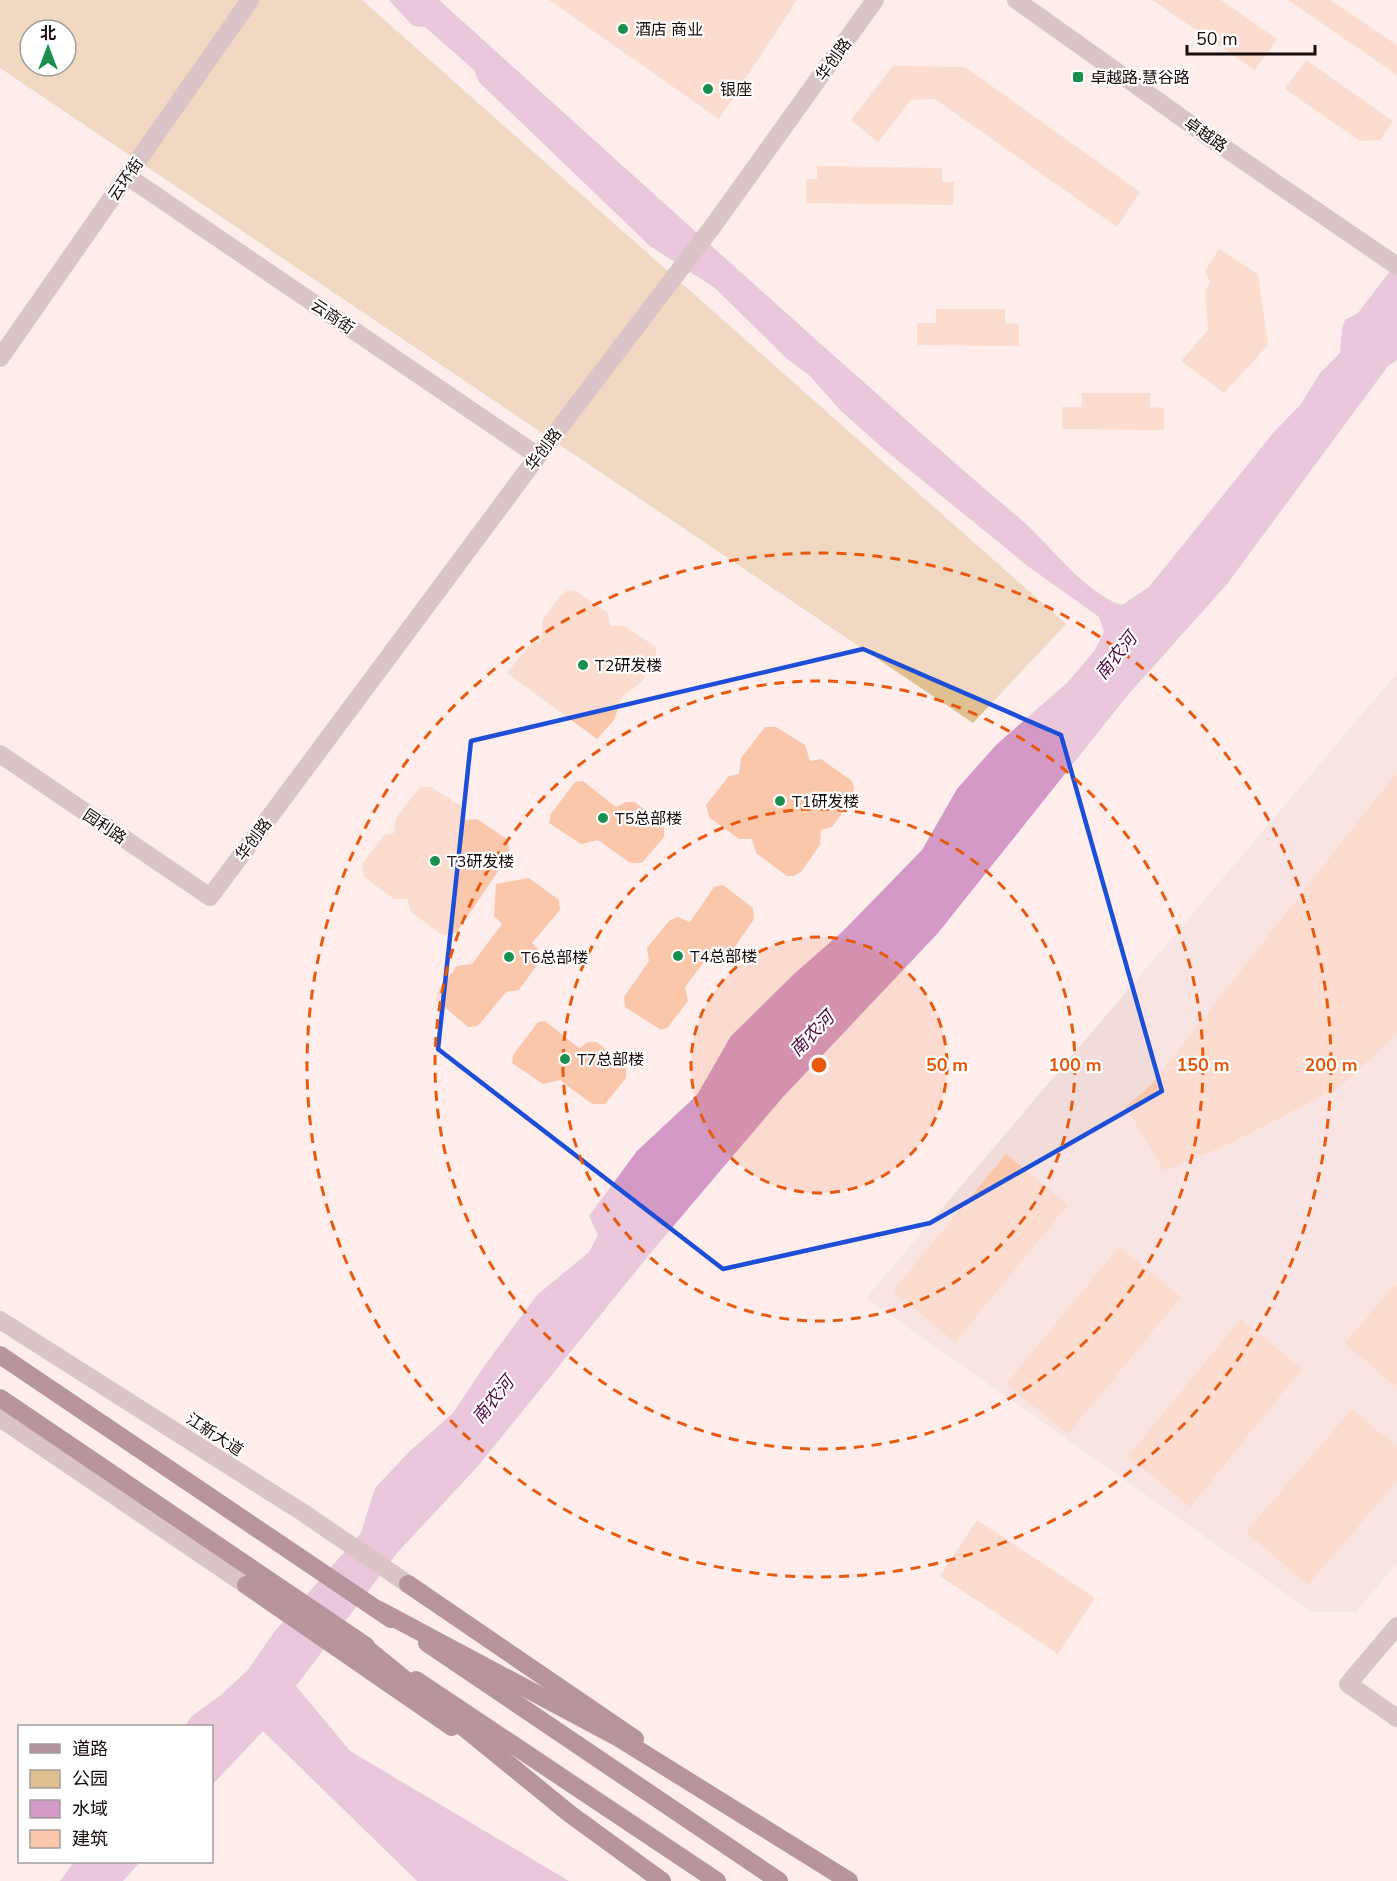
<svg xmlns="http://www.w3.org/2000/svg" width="1397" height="1881" viewBox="0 0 1397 1881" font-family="'Nunito Sans','Noto Sans SC',sans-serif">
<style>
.built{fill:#f1dcda}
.green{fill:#e0bf91;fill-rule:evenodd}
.water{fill:#d29ac5}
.building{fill:#fac7aa}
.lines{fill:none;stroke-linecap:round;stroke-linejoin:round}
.minor{stroke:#b2939c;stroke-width:18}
.highway{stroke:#642a3e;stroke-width:18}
.highway-bridge{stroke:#642a3e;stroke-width:18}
.marked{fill:none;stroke:#1d4ed8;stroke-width:4.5;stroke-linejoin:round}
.ring{fill:none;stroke:#e8590c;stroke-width:3;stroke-dasharray:10 8}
.poi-dot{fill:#17914d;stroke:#fff;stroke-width:2}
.labels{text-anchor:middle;stroke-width:4.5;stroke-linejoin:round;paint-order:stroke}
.poi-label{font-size:16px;fill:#180b0a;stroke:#fff;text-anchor:start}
.street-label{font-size:16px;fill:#180b0a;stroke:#fff}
.water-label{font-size:18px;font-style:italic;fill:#4f0d46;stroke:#fff}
.centre{fill:#e8590c;stroke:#fff;stroke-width:3}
.ring-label{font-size:18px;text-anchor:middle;font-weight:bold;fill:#e8590c;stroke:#fff;stroke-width:4.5;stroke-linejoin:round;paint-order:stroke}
</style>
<rect width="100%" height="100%" fill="#feedeb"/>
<path class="built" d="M1397,673V1563L1356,1612H1312L866,1298Z"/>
<path class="green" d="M0,0H362L1066,624L973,723L0,68ZM30,30H66V66H30Z"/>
<path class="water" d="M389,0H439C564,113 689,226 814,338C882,398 949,459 1018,517C1048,542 1086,595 1122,605L1149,587L1274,432L1301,404L1320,373L1340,353L1342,328L1345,320L1358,313L1397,262V360L1388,366L1227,584L1127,696L938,933L783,1097L653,1250L478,1466L397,1553L296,1686L350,1751L569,1881H417L263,1731L212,1785V1726H185L192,1716L221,1695L248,1670L274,1632L361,1533L375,1488L410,1451L453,1413L485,1365L537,1295L589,1252L598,1235L589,1216L637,1151L697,1095L731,1036L795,973L843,931L922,850L957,789L996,745L1067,683L1095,650L1104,632L1099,617L1029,567L885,450L841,411L810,376L785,357L715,288L650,246L479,82L474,70L425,27L413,26Z
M74,1862H140L123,1881H60Z"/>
<path class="building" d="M549,0H797L719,119Z
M1152,0H1221L1277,39L1255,70Z
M1288,0H1330L1397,45V75Z
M1306,60L1393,121L1380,140L1360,141L1285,89Z
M893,66L965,67L1140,192L1117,227L935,99L911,100L878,142L851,120Z
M817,166L942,168V182H954L953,205L806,203V179H817Z
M1219,249L1258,274L1268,345L1224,393L1181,361L1208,330L1205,291L1210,283L1205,271Z
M936,309H1005V323L1019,324V346L917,345V323H936Z
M1082,393H1150V407L1164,408V430L1062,429V407H1082Z
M568,590L576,591L608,613L610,626H624L656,647V661L641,682L622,697L614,720L597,739L507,673L529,645L542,639V621L560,596Z
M765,727H776L805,745L810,761L821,759L852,781L854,788L853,798L832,827L821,830L820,845L801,872L794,876H787L756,853L752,839H739L709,817L706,805L729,776L739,774L741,758Z
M1397,772V1033L1341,1086L1229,1144L1164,1171L1126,1107L1152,1084Z
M583,781L616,807L626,802H635L664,825V837L642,863H630L598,840L581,844L549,823L551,814L575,782Z
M420,787H431L460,805L465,820L477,819L508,840L509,848V855L457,932L449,935H442L411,912L407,899H394L364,877L362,864L384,835L394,833L396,818Z
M529,878L559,900L560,910L532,943L541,952L540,961L519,990L506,992L478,1026L468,1027L436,1000L437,992L457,966L472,964L502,924L494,916L496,884Z
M723,885L753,908L754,919L734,948L725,952L716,946L685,987L688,1001L668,1027L661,1030L625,1007L624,997L649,961L647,948L670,920L678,917L690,922L714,887Z
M545,1021L579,1048L588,1042H597L626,1066V1078L605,1104H592L560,1080L543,1084L512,1063L513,1055L538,1022Z
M1006,1154L1068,1205L955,1342L893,1291Z
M1119,1247L1181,1297L1068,1434L1006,1384Z
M1397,1282V1388L1345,1343Z
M1241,1319L1302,1369L1190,1507L1128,1456Z
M1352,1409L1397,1447V1481L1308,1585L1246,1532Z
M977,1520L1095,1598L1058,1654L940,1576Z"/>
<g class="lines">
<path class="minor" d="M1016,0L1213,140L1397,266
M127,176L538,456
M0,358L250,0
M0,754L210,897L538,456L713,226L875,0
M0,1320L302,1512L408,1584
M0,1418L246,1585
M1397,1626L1348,1684L1397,1718"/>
<path class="highway" d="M0,1355L391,1619
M0,1398L366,1646
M408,1584L635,1739
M246,1585L452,1727
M427,1643L779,1881
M416,1680L717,1881"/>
<path class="highway-bridge" d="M379,1610L619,1738L849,1881
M354,1638L570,1814L662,1881"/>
</g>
<path d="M0 0H1397V1881H0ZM863,649L1061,735L1162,1091L930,1223L723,1269L438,1049L471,741Z" fill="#feedeb" fill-opacity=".55" fill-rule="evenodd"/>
<path class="marked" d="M863,649L1061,735L1162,1091L930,1223L723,1269L438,1049L471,741Z"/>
<circle cx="819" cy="1065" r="128" fill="#e8590c" fill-opacity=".12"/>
<g class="ring">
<circle cx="819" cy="1065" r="128"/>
<circle cx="819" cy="1065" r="256"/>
<circle cx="819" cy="1065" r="384"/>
<circle cx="819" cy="1065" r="512"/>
</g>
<g class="poi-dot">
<circle cx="623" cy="29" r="6"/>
<rect x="1072" y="71" width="12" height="12" rx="3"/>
<circle cx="708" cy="89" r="6"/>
<circle cx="583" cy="665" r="6"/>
<circle cx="780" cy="801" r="6"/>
<circle cx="603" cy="818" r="6"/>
<circle cx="435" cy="861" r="6"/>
<circle cx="678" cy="956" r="6"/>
<circle cx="509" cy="957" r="6"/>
<circle cx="565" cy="1059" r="6"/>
</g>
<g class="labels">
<g class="poi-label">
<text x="635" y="35">酒店 商业</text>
<text x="1090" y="83">卓越路·慧谷路</text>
<text x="720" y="95">银座</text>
<text x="595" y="671">T2研发楼</text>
<text x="792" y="807">T1研发楼</text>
<text x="615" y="824">T5总部楼</text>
<text x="447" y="867">T3研发楼</text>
<text x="690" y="962">T4总部楼</text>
<text x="521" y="963">T6总部楼</text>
<text x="577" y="1065">T7总部楼</text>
</g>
<g class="street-label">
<text transform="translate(833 59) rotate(-54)" y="6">华创路</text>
<text transform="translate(1206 134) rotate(35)" y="6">卓越路</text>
<text transform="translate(125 179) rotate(-55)" y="6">云环街</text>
<text transform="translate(333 316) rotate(34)" y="6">云商街</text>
<text transform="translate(543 449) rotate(-53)" y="6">华创路</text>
<text transform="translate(105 826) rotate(34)" y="6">园利路</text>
<text transform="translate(253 839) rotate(-53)" y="6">华创路</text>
<text transform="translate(215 1434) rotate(33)" y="6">江新大道</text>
</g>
<g class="water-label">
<text transform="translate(1116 656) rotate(-51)" y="6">南农河</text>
<text transform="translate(812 1034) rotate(-46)" y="6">南农河</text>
<text transform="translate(493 1400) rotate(-51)" y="6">南农河</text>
</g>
</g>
<circle cx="819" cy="1065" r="9" class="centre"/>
<g class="ring-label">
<text x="947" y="1071">50 m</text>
<text x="1075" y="1071">100 m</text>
<text x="1203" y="1071">150 m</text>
<text x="1331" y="1071">200 m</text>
</g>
<rect x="18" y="1725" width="195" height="138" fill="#ffffff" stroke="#a39d9d" stroke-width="1.5"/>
<rect x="30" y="1744" width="30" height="9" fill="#b2939c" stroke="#a39d9d" stroke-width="1.5"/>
<text x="72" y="1755" font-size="18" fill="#180b0a">道路</text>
<rect x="30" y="1770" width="30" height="18" fill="#e0bf91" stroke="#a39d9d" stroke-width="1.5"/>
<text x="72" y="1785" font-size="18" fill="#180b0a">公园</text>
<rect x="30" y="1800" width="30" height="18" fill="#d29ac5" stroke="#a39d9d" stroke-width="1.5"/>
<text x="72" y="1815" font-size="18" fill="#180b0a">水域</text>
<rect x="30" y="1830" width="30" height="18" fill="#fac7aa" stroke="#a39d9d" stroke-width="1.5"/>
<text x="72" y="1845" font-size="18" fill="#180b0a">建筑</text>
<g transform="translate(48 48)"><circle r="28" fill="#ffffff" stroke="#a39d9d" stroke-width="1.5"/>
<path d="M0-4.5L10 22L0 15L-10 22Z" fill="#17914d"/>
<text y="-9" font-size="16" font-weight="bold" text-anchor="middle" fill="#180b0a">北</text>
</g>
<path d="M1187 45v9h128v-9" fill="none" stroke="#180b0a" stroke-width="3"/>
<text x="1196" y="45" font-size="18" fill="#180b0a" stroke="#ffffff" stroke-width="4.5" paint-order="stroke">50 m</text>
</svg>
